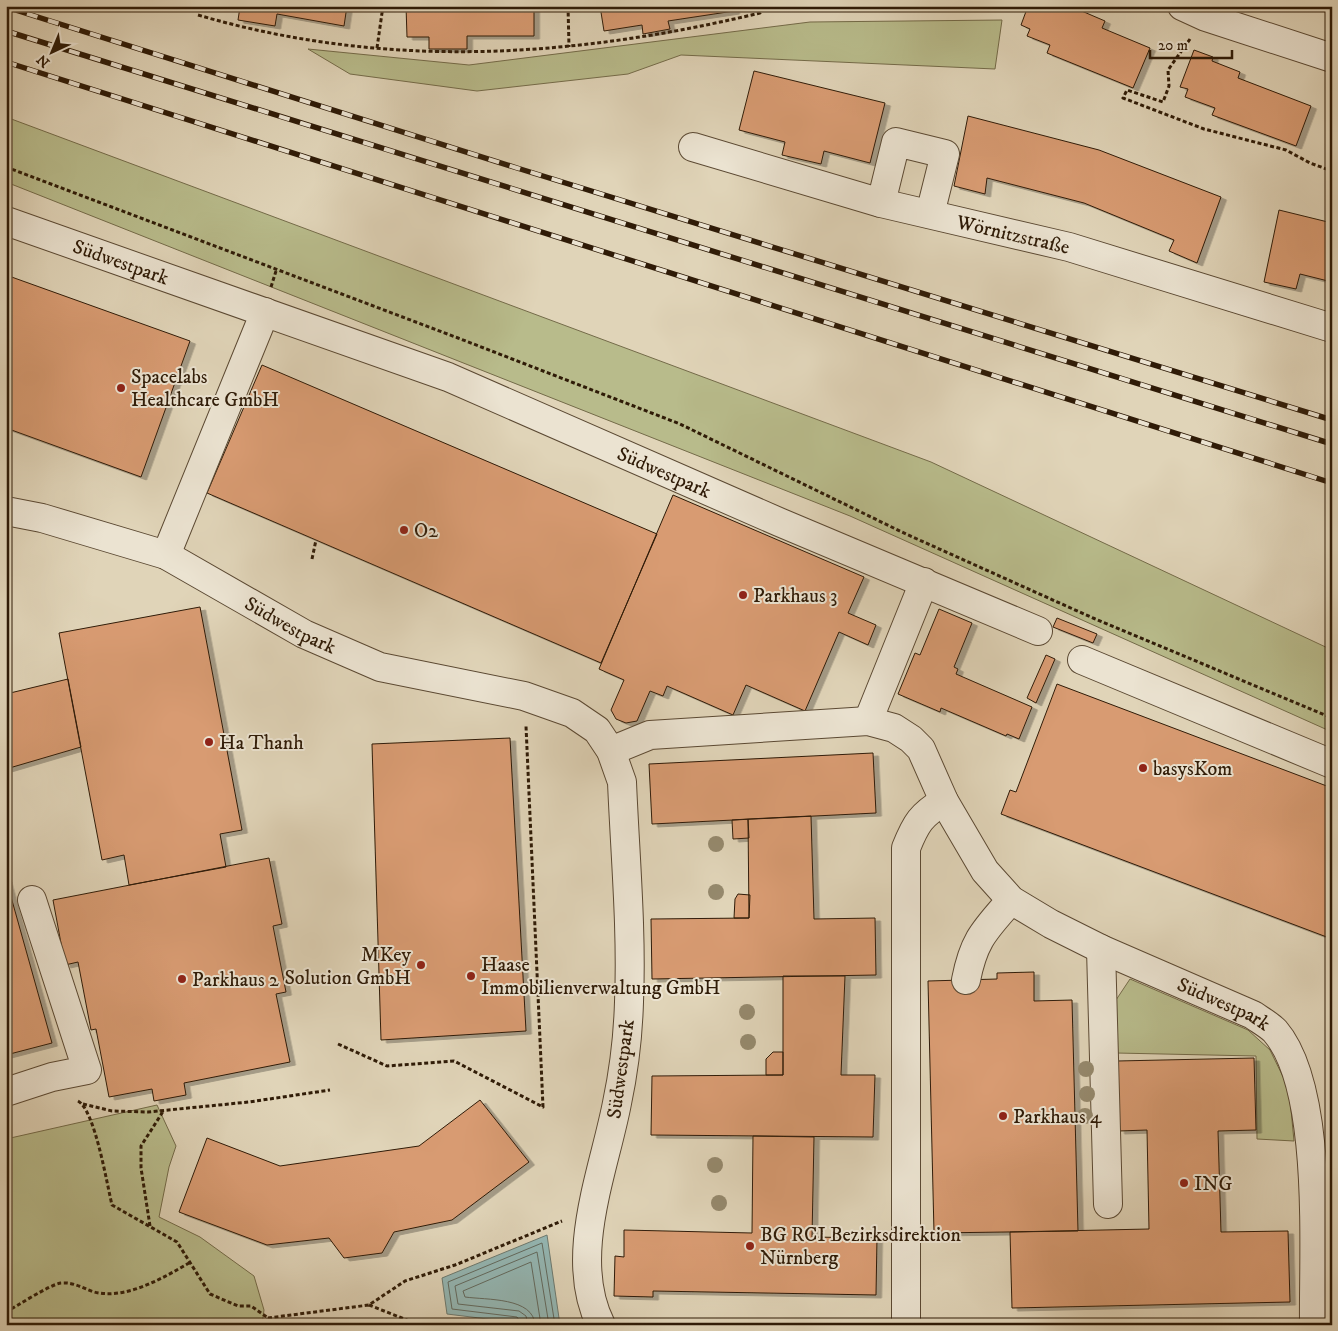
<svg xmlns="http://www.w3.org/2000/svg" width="1338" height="1331" viewBox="0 0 1338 1331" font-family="'IM FELL DW Pica',serif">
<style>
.green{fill:#b8bb8b;stroke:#746b49}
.water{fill:#94b7b4;stroke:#6c796f}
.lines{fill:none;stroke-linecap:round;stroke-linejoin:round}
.shore{stroke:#62695e;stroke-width:1}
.building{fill:#d89b72;stroke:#2f1b07;filter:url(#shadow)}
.minor-casing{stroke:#5b4933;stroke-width:30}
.path{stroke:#2f1b07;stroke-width:3;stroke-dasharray:4 2.5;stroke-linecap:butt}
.minor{stroke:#ebe3d1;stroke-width:28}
.rail-casing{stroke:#2f1b07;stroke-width:5.5}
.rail{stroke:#ebe3d1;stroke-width:4;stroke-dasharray:11;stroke-linecap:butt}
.tree{fill:#95896d}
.poi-dot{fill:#8f2418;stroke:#ebe3d1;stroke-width:2}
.labels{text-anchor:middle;stroke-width:4;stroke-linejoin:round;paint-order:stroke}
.street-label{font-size:20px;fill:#2f1b07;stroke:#ebe3d1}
.poi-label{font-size:20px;fill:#2f1b07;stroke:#ebe3d1;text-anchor:start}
</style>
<defs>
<filter id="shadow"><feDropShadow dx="5.5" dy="3" stdDeviation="0" flood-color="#0004"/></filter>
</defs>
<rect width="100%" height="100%" fill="#e0d4b8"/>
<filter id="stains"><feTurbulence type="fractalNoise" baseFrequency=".004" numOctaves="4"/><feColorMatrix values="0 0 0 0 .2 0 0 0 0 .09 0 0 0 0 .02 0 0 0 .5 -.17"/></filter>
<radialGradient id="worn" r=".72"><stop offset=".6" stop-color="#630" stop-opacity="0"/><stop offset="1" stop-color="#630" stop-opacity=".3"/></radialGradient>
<path class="green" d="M1002,20L995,69L681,55L628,74L477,91L350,74L308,49L469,65L810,22Z
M6,117L931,462L1332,650V732L850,516L6,182Z
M1130,979L1248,1030L1270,1050L1289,1089L1294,1141L1257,1139L1256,1056L1116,1053L1114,1003Z
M157,1105L176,1146L169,1167L159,1217L200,1237L254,1276L264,1310L262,1325H6V1139Z"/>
<path class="water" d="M547,1235L560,1325H536L447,1314L442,1278Z"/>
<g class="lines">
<path class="shore" d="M522,1325L517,1317L452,1309L448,1282L542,1243L555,1325
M528,1325L526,1316L519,1311L458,1304L455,1286L537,1252L549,1325
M535,1325C534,1297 486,1300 465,1297L463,1291L531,1262L541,1325"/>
</g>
<path class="building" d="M235,6H347L344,26L277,14L275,26L238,20L240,7Z
M406,6H534V36H467V49H429V37H407Z
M600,6H734V11L668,21L670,29L643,34L642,25L604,31Z
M1028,6H1070L1105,21L1102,28L1150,48L1133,88L1047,53L1050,45L1027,36L1030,29L1021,25Z
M1194,50L1213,57L1212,61L1240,72L1238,78L1311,106L1296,146L1212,115L1215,108L1185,97L1188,89L1180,87Z
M754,71L885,103L870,163L824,151L821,164L782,155L785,142L739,130Z
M968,116L1099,150L1221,197L1197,263L1169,251L1174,240L1084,203L987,178L985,194L954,186Z
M1279,210L1332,223V282L1300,274L1296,289L1264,282Z
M6,275L190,341L141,477L6,428Z
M262,365L657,534L601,663L207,493Z
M673,495L864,577L848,613L876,625L868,645L839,632L805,711L746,685L733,715L667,686L663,696L650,691L637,721L626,723L616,719L611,710L624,680L599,669Z
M200,607L242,830L220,834L226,867L129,885L124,855L102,860L59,633Z
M939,609L972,623L954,667L958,669L956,674L1032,707L1019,739L1007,734L1006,736L941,708L940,712L898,694L915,653L920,655Z
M1057,618L1097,634L1093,643L1053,627Z
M1046,655L1055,659L1036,703L1027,698Z
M68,679L81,747L6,769V694Z
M1057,684L1332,788V939L1001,814L1010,790L1016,792Z
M510,738L526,1031L381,1040L372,744Z
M873,753L876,813L652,824L649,764Z
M811,816L814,919L875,918L876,975L652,979L651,919L749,918L748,819Z
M748,819L749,838L733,839L732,820Z
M269,858L282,924L273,926L286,992L276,994L290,1062L184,1083L186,1095L154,1101L152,1089L109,1097L96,1029L91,1030L78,962L65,965L53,900Z
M6,879L52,1043L6,1055Z
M738,894L750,895L749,918H734L735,899Z
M1034,972V1001L1072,1000L1078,1231L934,1233L928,981L997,979V973Z
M783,976H845L841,1075H875L873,1137L651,1135L652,1076L783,1075Z
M773,1052H783V1075H766V1059Z
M1254,1058L1256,1130L1218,1131L1221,1232L1288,1231L1290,1302L1012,1308L1010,1232L1149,1229L1147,1130L1119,1131L1117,1061Z
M480,1100L529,1162L452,1220L394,1232L382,1253L344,1258L329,1238L267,1245L179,1212L207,1138L280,1166L419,1146Z
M753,1136L814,1137L812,1237L877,1238L876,1295L653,1291V1297L614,1296L615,1256L624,1257V1230L752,1233Z"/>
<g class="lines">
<g class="minor-casing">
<g id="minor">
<path d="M1182,6L1206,17L1332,58"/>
<path id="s1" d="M693,147L881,203L1069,247L1332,328"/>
<path d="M881,203L896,142L945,154L930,214"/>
<path id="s2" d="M6,221L448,377L779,522L1038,631"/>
<path id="s3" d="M6,511L42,518L166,555L304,634L380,667L524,696L572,713L597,730L611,751L622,782C625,854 632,931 629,1002C628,1036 624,1070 617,1103C604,1171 567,1258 601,1325"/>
<path d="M166,555L265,312"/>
<path d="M1082,660L1332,764"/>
<path d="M868,721L924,582"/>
<path id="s4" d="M611,751L650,735L868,721L894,728L911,739L921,749L944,801L985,871L1011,900L1051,924L1101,949L1253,1015C1260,1020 1269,1025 1275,1031C1324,1088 1313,1250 1314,1325"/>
<path d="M1101,949L1108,1204"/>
<path d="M966,980C974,939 985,930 1011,900"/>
<path d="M6,1092L52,1077L87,1070L32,900"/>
<path d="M906,1325V848C916,823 921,815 944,801"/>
</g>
</g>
<path class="path" d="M568,6L569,47
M198,15C386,70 572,58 760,13L767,6
M1190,39L1168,70L1169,86L1163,102L1127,90L1123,98L1204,129L1286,150L1310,163L1332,171
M377,48L383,6
M6,167L458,338L680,424L906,534L1093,618L1332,718
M271,287L276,271
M312,559L316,540
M338,1044L387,1066L454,1061L543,1107L526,726
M78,1101C95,1110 107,1185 112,1205L177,1242L210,1294L238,1306H251L268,1318L267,1325
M83,1104L112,1111L148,1112L249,1102L330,1090
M150,1226L141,1168V1146L164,1110
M369,1305L417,1324L458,1322L480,1325
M6,1312C17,1306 51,1284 61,1283C74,1282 82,1288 94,1292C126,1300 163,1278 189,1263
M268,1318L369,1305L405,1281L455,1265L562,1221"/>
<use href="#minor" class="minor"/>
<g class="rail-casing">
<path id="rail" d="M6,7L517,168L1332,420
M6,31L1332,444
M6,62L1332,483"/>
</g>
<use href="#rail" class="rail"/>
</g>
<g class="tree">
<circle cx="716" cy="844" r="8"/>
<circle cx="716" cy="892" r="8"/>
<circle cx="747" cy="1012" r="8"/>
<circle cx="748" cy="1042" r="8"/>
<circle cx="1086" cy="1069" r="8"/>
<circle cx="1087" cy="1094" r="8"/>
<circle cx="1085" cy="1116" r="8"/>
<circle cx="715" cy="1165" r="8"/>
<circle cx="719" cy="1203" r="8"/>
</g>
<g class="poi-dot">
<circle cx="121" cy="388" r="5"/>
<circle cx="404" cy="530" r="5"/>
<circle cx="743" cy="595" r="5"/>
<circle cx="209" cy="742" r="5"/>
<circle cx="1143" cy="768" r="5"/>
<circle cx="421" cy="965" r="5"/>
<circle cx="471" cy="976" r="5"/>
<circle cx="182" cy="979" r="5"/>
<circle cx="1003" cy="1116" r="5"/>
<circle cx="1184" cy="1183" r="5"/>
<circle cx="750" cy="1246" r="5"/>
</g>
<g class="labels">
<g class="street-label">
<text dy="7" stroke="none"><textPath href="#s1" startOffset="332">Wörnitzstraße</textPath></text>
<text dy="7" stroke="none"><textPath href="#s2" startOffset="122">Südwestpark</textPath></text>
<text dy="7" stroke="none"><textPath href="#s2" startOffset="705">Südwestpark</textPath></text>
<text dy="7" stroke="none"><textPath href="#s3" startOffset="309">Südwestpark</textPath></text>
<text dy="7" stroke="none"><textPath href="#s4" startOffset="736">Südwestpark</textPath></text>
<text transform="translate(620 1069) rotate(-82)" y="7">Südwestpark</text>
</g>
<g class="poi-label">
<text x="131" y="383">Spacelabs<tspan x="131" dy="23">Healthcare GmbH</tspan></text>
<text x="414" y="537">O2</text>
<text x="753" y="602">Parkhaus 3</text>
<text x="219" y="749">Ha Thanh</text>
<text x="1153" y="775">basysKom</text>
<text x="411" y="961" text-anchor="end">MKey<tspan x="411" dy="23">Solution GmbH</tspan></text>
<text x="481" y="971">Haase<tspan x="481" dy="23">Immobilienverwaltung GmbH</tspan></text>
<text x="192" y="986">Parkhaus 2</text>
<text x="1013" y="1123">Parkhaus 4</text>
<text x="1194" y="1190">ING</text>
<text x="760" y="1241">BG RCI Bezirksdirektion<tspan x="760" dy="23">Nürnberg</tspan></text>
</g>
</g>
<rect width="1338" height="1331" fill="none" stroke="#e0d4b8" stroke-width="25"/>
<rect x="8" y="8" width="1323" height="1316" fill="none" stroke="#2f1b07" stroke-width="2.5"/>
<rect x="12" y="12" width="1313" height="1306" fill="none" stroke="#2f1b07"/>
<g transform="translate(52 52) rotate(224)" stroke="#ebe3d1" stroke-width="4" paint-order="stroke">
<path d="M0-4L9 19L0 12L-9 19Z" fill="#2f1b07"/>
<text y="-8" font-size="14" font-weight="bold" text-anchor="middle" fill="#2f1b07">N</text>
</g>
<path d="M1150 50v8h82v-8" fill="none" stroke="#2f1b07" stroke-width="2.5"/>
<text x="1158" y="50" font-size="15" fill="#2f1b07" stroke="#ebe3d1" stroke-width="4" paint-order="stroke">20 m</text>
<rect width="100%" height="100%" filter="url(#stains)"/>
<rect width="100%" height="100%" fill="url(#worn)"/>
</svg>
